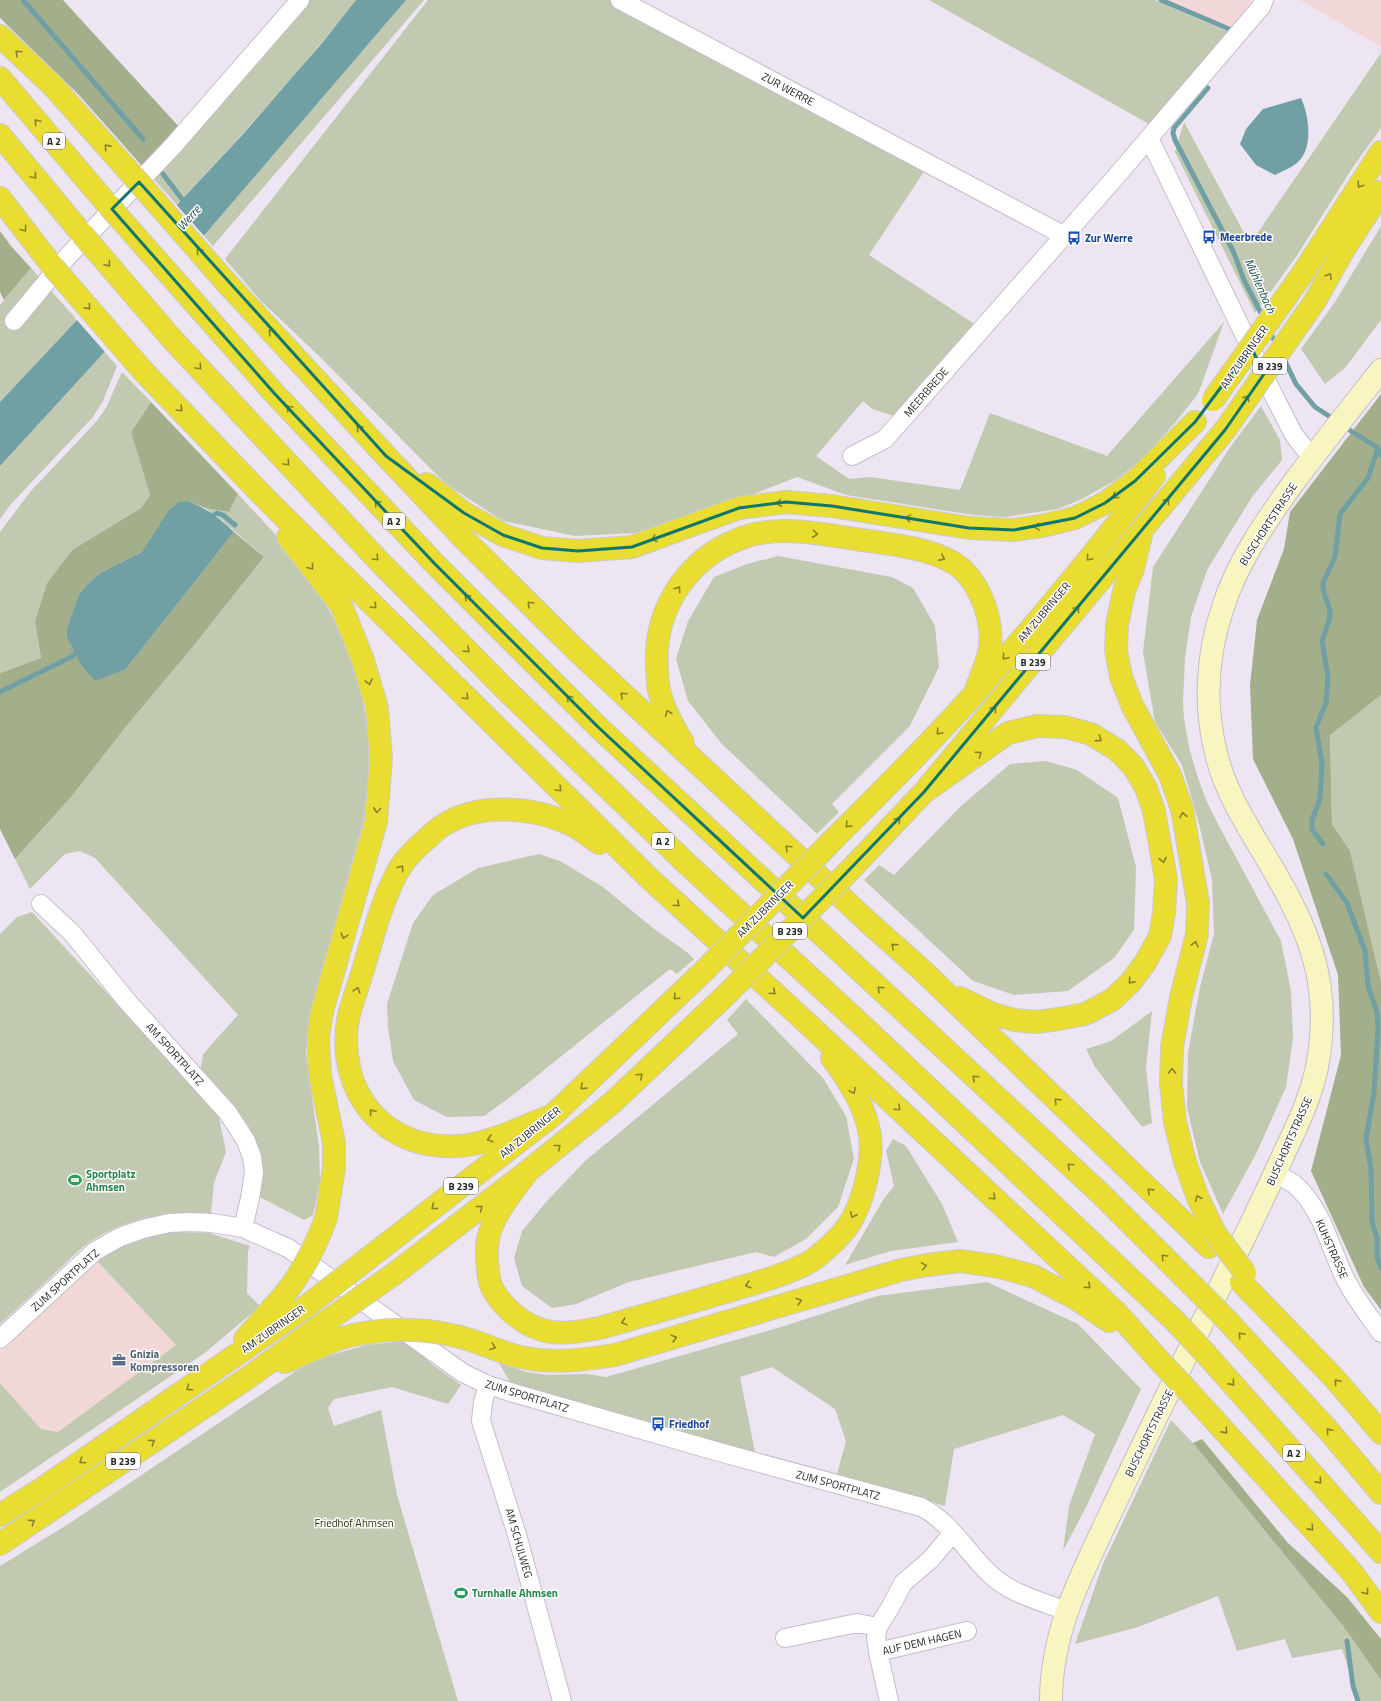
<svg xmlns="http://www.w3.org/2000/svg" width="1381" height="1701" viewBox="0 0 1381 1701" font-family="'Titillium Web',sans-serif">
<style>
.commercial{fill:#f2d7d7}
.industrial{fill:#f2d7d8}
.green{fill:#c1c9b1}
.forest{fill:#a3af8b}
.water{fill:#70a0a4}
.pier{fill:#ede5f2}
.lines{fill:none;stroke-linecap:round;stroke-linejoin:round}
.stream{stroke:#70a0a4;stroke-width:5}
.street-casing{stroke:#c4bdc9;stroke-width:20}
.secondary-casing{stroke:#c4bdc9;stroke-width:24}
.highway-casing{stroke:#cbcbcc;stroke-width:24}
.street{stroke:#fff;stroke-width:18}
.secondary{stroke:#f8f5c1;stroke-width:22}
.highway{stroke:#e8dd30;stroke-width:22}
.highway-bridge-casing{stroke:#cbcbcc;stroke-width:24;stroke-linecap:butt}
.highway-bridge{stroke:#e8dd30;stroke-width:22}
.oneway{stroke:#88812c}
.marked{fill:none;stroke:#0f766e;stroke-width:3;stroke-linejoin:round}
.labels{text-anchor:middle;stroke-width:3;stroke-linejoin:round;paint-order:stroke}
.shield{fill:#fff;stroke:#686669;stroke-width:1}
.shield-label{font-size:10px;font-weight:bold;fill:#272529}
.street-label{font-size:11px;fill:#272529;stroke:#fff}
.transit-label{font-size:11px;font-weight:bold;fill:#164399;stroke:#fff;text-anchor:start}
.leisure-label{font-size:11px;font-weight:bold;fill:#27864d;stroke:#fff;text-anchor:start}
.service-label{font-size:11px;font-weight:bold;fill:#4e5e75;stroke:#fff;text-anchor:start}
.park-label{font-size:11px;fill:#263004;stroke:#fff}
.water-label{font-size:12px;font-style:italic;fill:#184548;stroke:#fff}
</style>
<rect width="100%" height="100%" fill="#ede5f2"/>
<path class="commercial" d="M97,1261L176,1345L58,1432L41,1429L0,1383V1351L10,1340Z"/>
<path class="industrial" d="M1155,0H1252L1230,33Z
M1300,0H1381V47Z"/>
<path class="green" d="M288,0H356C300,72 239,138 177,205L142,166L181,129Z
M406,0H424L213,246L203,235Z
M428,0H613L927,167L869,255L976,325L895,416L872,409L863,401L816,456L849,479L870,477L960,490L990,413L1107,456L1224,322L1198,394L1174,424L1146,455L1119,478L1082,499L1058,509L1005,517L973,515L846,495L797,477L749,496L635,533L575,536L503,521L446,484L319,356L260,300L225,259Z
M929,0H1155L1230,33L1149,124Z
M1381,53V128L1353,167L1296,257L1255,313L1175,152L1184,122L1250,244Z
M1381,226V320L1345,368L1325,384L1301,349L1335,302Z
M31,268L77,320L0,402V305Z
M104,351L117,366L103,401L93,417L11,504L0,519V466Z
M122,372L151,402L131,432L150,495L141,508L72,550L47,583L35,621L41,658L0,673V532L30,492L96,422L106,408Z
M1261,406L1280,440L1282,460L1252,497L1207,570L1191,617L1185,658L1183,702L1184,719L1189,747L1197,775L1206,800L1219,826L1281,941L1291,991L1293,1038L1286,1087L1256,1154L1223,1214L1200,1162L1187,1108L1188,1053L1200,987L1214,934L1212,879L1199,824L1182,765L1155,722L1143,652L1153,567L1231,446Z
M238,494L285,545L318,590L347,644L359,683L368,728L369,773L364,819L309,1017L306,1054L319,1147L320,1182L313,1215L304,1220L256,1195L255,1145L249,1126L200,1073L203,1055L211,1045L238,1015L95,858L80,851L65,854L30,889L15,859L72,796L128,724L191,649L264,557L223,521L205,508L229,512Z
M778,556L892,577L913,588L935,626L939,667L910,726L832,804L839,812L817,834L721,743L688,701L676,659L688,621L714,577L747,564Z
M1381,695V982L1350,851L1332,824L1330,734Z
M1046,761L1077,770L1118,798L1136,867L1134,930L1114,958L1068,991L1014,995L973,981L864,880L879,865L894,875L960,807L1010,764Z
M539,854L560,861L603,887L653,928L688,953L694,959L677,974L670,969L513,1095L484,1116L447,1117L414,1100L393,1061L388,1028L387,1004L413,923L433,895L478,868Z
M32,912L218,1113L226,1152L214,1183L211,1214C166,1210 120,1219 83,1247C74,1254 65,1264 56,1272C38,1289 19,1307 0,1324V934L17,917Z
M746,999L823,1078L846,1116L854,1159L838,1207L806,1239L774,1257L756,1252L629,1282L576,1304L552,1308L522,1286L514,1258L522,1231L547,1201L585,1161L738,1034L727,1020Z
M1152,1011L1146,1067L1152,1123L1142,1127L1095,1067L1086,1049L1111,1041Z
M893,1139L906,1146L942,1204L958,1242L891,1251L845,1265L883,1200L894,1186L886,1151Z
M170,1232L209,1233L250,1246L248,1251L247,1293L260,1306L206,1352L0,1492V1383L41,1429L58,1432L176,1345L97,1261L125,1245L144,1237Z
M987,1282L1078,1324L1141,1389L1087,1505L1063,1551L1069,1506L1095,1434L1063,1415L954,1449L945,1506L837,1474L846,1441L835,1409L772,1367L740,1377L755,1452L637,1422L510,1382L499,1363L527,1372L547,1375L586,1374L606,1377L781,1327L877,1296Z
M405,1341L433,1365L461,1385L448,1404L392,1387L334,1399L328,1408L334,1426L381,1410L397,1495L458,1701H0V1566L70,1523L311,1361L366,1345Z
M1171,1420L1193,1443L1343,1626L1381,1680V1701H1359L1342,1649L1292,1658L1285,1639L1237,1651L1218,1596L1138,1627L1075,1644L1103,1564Z"/>
<path class="forest" d="M0,0H63L181,129L142,166L78,94L0,18Z
M0,231L11,246L31,268L4,300L0,292Z
M1381,394V695L1330,735L1332,824L1350,851L1381,982V1310L1364,1287L1311,1171L1341,1055L1338,975L1293,839L1253,759L1250,685L1257,620L1284,549L1290,512Z
M151,402L238,494L229,512L205,508L188,501L142,552L100,573L88,584L81,665L85,669H126L234,532L264,557L191,649L128,724L72,796L15,859L0,829V673L41,658L35,621L47,583L72,550L141,508L150,495L131,432Z
M1202,1439L1288,1543L1347,1597L1381,1639V1680L1343,1626L1193,1443Z"/>
<path class="water" d="M356,0H406L98,359L0,466V402L77,320L177,205L244,133L322,43Z
M1301,98C1309,115 1314,149 1297,163C1291,168 1282,171 1275,175L1256,165L1240,144L1246,129L1263,109Z
M188,501C206,508 220,518 234,532L126,669L95,681L81,665L67,637V629L79,595L88,584L100,573L142,552L169,510L179,502Z"/>
<path class="pier" d="M175,203L205,237L105,352L75,318Z"/>
<g class="lines">
<path class="stream" d="M23,0L143,139
M1161,0L1229,29
M1208,88L1174,128L1173,133L1175,140L1234,253L1244,280L1264,319
M163,174L185,203
M1269,330L1277,346
M1283,357L1296,384L1315,407L1335,420
M1343,426L1378,448L1381,455
M209,518L217,513L223,515L235,525
M0,692L71,657L80,650
M1323,844L1312,829V820L1320,799L1322,764L1316,727L1326,703L1328,677L1322,641L1329,621L1330,611L1323,589V583L1335,557L1340,514L1368,478L1378,448
M1326,874L1347,903L1365,951L1368,986L1377,1012L1378,1028L1374,1092L1366,1139L1371,1169L1372,1222L1377,1238V1257L1381,1268
M1347,1641L1353,1686L1358,1701"/>
<g class="street-casing">
<path id="street" d="M620,0L1063,235
M1149,138L1275,398L1294,435L1312,458
M14,321L68,256L173,146L300,0
M852,456L885,439L1113,180L1261,7L1264,0
M41,904L73,934L127,1001L228,1113L246,1141L252,1157L254,1173L250,1198L243,1228
M1275,1173C1281,1177 1288,1180 1294,1184C1321,1207 1329,1244 1343,1274C1353,1296 1368,1314 1381,1333
M0,1339L95,1251L120,1237L143,1229L169,1223L190,1222L212,1223L243,1228L288,1248L463,1373L488,1385L517,1394L719,1452L921,1507C950,1521 968,1554 991,1575C1011,1594 1041,1601 1066,1611
M488,1385L483,1402L481,1421L518,1538L562,1701
M785,1638L857,1623L878,1627
M878,1652L967,1631
M889,1701L878,1652L876,1637L878,1627L890,1608L903,1583L930,1560L952,1534"/>
</g>
<g class="secondary-casing">
<path id="secondary" d="M1051,1701C1051,1631 1081,1576 1110,1514C1154,1420 1200,1328 1245,1236C1259,1207 1273,1178 1286,1149C1299,1122 1311,1096 1317,1067C1334,980 1306,924 1263,852C1244,821 1224,788 1216,753C1204,705 1207,654 1223,607C1237,563 1264,524 1291,486C1320,447 1351,408 1381,370"/>
</g>
<g class="highway-casing">
<path id="highway" d="M0,36L52,85L133,176
M0,78L108,205
M0,135L82,234
M0,198L53,267
M1303,273L1381,152
M224,280L386,456L467,542L576,650L867,921L923,971L1209,1247
M1315,301L1343,251L1381,192
M199,308L274,393L434,563L597,726L1102,1195L1191,1284
M172,339L377,559L508,692L686,863L866,1029L1175,1321
M143,371L267,500L649,878L808,1024L1118,1314L1157,1358
M427,484L464,513L503,535L542,548L578,551L632,547L739,508L786,502L832,506L969,528L1014,530L1042,526L1075,518L1105,503L1135,481L1195,422
M1142,531L1133,569L1124,591L1117,625L1116,650L1121,677L1132,705L1170,775L1182,809L1198,903L1197,934L1181,997L1172,1047L1171,1084L1175,1122L1185,1162L1198,1198L1215,1233
M288,537L341,605L363,660L377,708L381,759L376,822L322,1012L318,1038L320,1075L334,1143V1168L326,1218
M683,743C674,727 663,709 659,690C657,684 658,676 657,669C653,607 690,553 751,535C786,525 833,536 869,541C897,545 943,550 964,571C982,589 993,622 990,647C989,659 979,680 975,693
M924,792L1008,733L1037,726L1065,727L1091,734L1117,750L1133,766L1146,788L1154,811L1166,879L1164,913L1160,936L1145,963L1130,983L1112,1000L1085,1014L1059,1019L1036,1022L1015,1020L993,1014L960,998
M828,845C878,795 928,746 975,693C1037,623 1098,550 1154,476
M852,868L924,792L1225,430
M553,1115C524,1126 490,1144 459,1146C384,1151 336,1092 348,1019C352,1001 360,982 365,963C374,933 382,901 397,873C404,859 417,847 429,837C433,833 437,829 442,826C479,801 536,807 574,826C583,831 591,838 599,843
M528,1171C513,1192 493,1214 488,1239C486,1251 487,1277 492,1288C502,1307 524,1326 546,1331C564,1335 582,1331 600,1328C641,1316 682,1305 722,1293C751,1284 781,1277 808,1263C820,1256 839,1238 848,1226C863,1204 873,1162 870,1136C866,1107 849,1081 832,1058
M370,1257L553,1115L705,970
M394,1274L528,1171L612,1103L728,993
M1241,1282L1335,1379L1381,1433
M1224,1317L1328,1430L1381,1493
M456,1336C478,1341 499,1352 520,1357C554,1364 582,1360 615,1355L901,1270L927,1265L960,1261L995,1266L1033,1276L1075,1298L1109,1321
M245,1339L285,1294
M1206,1354L1381,1552
M285,1362L338,1339
M1189,1392L1351,1571L1381,1612
M0,1515L40,1490L304,1308
M0,1544L246,1379L324,1323"/>
</g>
<use href="#street" class="street"/>
<use href="#secondary" class="secondary"/>
<use href="#highway" class="highway"/>
<g class="highway-bridge-casing">
<path id="highway-bridge" d="M133,176L224,280
M108,205L199,308
M82,234L172,339
M53,267L143,371
M1213,400L1303,273
M1225,430L1315,301
M705,970L828,845
M728,993L852,868
M1215,1233L1245,1273
M1191,1284L1224,1317
M285,1294C303,1271 316,1246 326,1218
M304,1308L370,1257
M1175,1321L1206,1354
M324,1323L394,1274
M338,1339C377,1328 417,1327 456,1336
M1157,1358L1189,1392"/>
</g>
<use href="#highway-bridge" class="highway-bridge"/>
</g>
<defs><path id="oneway-chevron" d="M-2-3.5L2.5 0L-2 3.5" fill="none" stroke-width="1.6" stroke-linecap="round" stroke-linejoin="round"/></defs>
<g class="oneway">
<use href="#oneway-chevron" transform="translate(18 53) rotate(-137)"/>
<use href="#oneway-chevron" transform="translate(37 122) rotate(-131)"/>
<use href="#oneway-chevron" transform="translate(107 147) rotate(-132)"/>
<use href="#oneway-chevron" transform="translate(34 176) rotate(50)"/>
<use href="#oneway-chevron" transform="translate(1360 185) rotate(123)"/>
<use href="#oneway-chevron" transform="translate(24 229) rotate(53)"/>
<use href="#oneway-chevron" transform="translate(199 251) rotate(-131)"/>
<use href="#oneway-chevron" transform="translate(108 264) rotate(49)"/>
<use href="#oneway-chevron" transform="translate(1329 276) rotate(-60)"/>
<use href="#oneway-chevron" transform="translate(88 307) rotate(49)"/>
<use href="#oneway-chevron" transform="translate(271 332) rotate(-133)"/>
<use href="#oneway-chevron" transform="translate(199 367) rotate(47)"/>
<use href="#oneway-chevron" transform="translate(1247 398) rotate(-55)"/>
<use href="#oneway-chevron" transform="translate(289 408) rotate(-133)"/>
<use href="#oneway-chevron" transform="translate(180 409) rotate(46)"/>
<use href="#oneway-chevron" transform="translate(359 428) rotate(-133)"/>
<use href="#oneway-chevron" transform="translate(287 463) rotate(47)"/>
<use href="#oneway-chevron" transform="translate(1115 496) rotate(144)"/>
<use href="#oneway-chevron" transform="translate(1167 501) rotate(-50)"/>
<use href="#oneway-chevron" transform="translate(377 503) rotate(-133)"/>
<use href="#oneway-chevron" transform="translate(779 503) rotate(173)"/>
<use href="#oneway-chevron" transform="translate(908 518) rotate(-171)"/>
<use href="#oneway-chevron" transform="translate(1037 527) rotate(171)"/>
<use href="#oneway-chevron" transform="translate(815 534) rotate(8)"/>
<use href="#oneway-chevron" transform="translate(654 539) rotate(160)"/>
<use href="#oneway-chevron" transform="translate(376 558) rotate(46)"/>
<use href="#oneway-chevron" transform="translate(942 558) rotate(27)"/>
<use href="#oneway-chevron" transform="translate(1089 558) rotate(130)"/>
<use href="#oneway-chevron" transform="translate(311 567) rotate(52)"/>
<use href="#oneway-chevron" transform="translate(678 589) rotate(-56)"/>
<use href="#oneway-chevron" transform="translate(467 597) rotate(-135)"/>
<use href="#oneway-chevron" transform="translate(530 604) rotate(-135)"/>
<use href="#oneway-chevron" transform="translate(374 606) rotate(45)"/>
<use href="#oneway-chevron" transform="translate(1077 609) rotate(-50)"/>
<use href="#oneway-chevron" transform="translate(467 650) rotate(45)"/>
<use href="#oneway-chevron" transform="translate(1005 657) rotate(130)"/>
<use href="#oneway-chevron" transform="translate(369 682) rotate(75)"/>
<use href="#oneway-chevron" transform="translate(623 695) rotate(-137)"/>
<use href="#oneway-chevron" transform="translate(466 697) rotate(45)"/>
<use href="#oneway-chevron" transform="translate(569 698) rotate(-135)"/>
<use href="#oneway-chevron" transform="translate(994 709) rotate(-50)"/>
<use href="#oneway-chevron" transform="translate(668 713) rotate(-112)"/>
<use href="#oneway-chevron" transform="translate(939 732) rotate(133)"/>
<use href="#oneway-chevron" transform="translate(1099 739) rotate(33)"/>
<use href="#oneway-chevron" transform="translate(979 754) rotate(-35)"/>
<use href="#oneway-chevron" transform="translate(559 789) rotate(45)"/>
<use href="#oneway-chevron" transform="translate(377 810) rotate(95)"/>
<use href="#oneway-chevron" transform="translate(1183 815) rotate(-100)"/>
<use href="#oneway-chevron" transform="translate(898 820) rotate(-47)"/>
<use href="#oneway-chevron" transform="translate(848 825) rotate(135)"/>
<use href="#oneway-chevron" transform="translate(788 848) rotate(-137)"/>
<use href="#oneway-chevron" transform="translate(1163 860) rotate(80)"/>
<use href="#oneway-chevron" transform="translate(401 868) rotate(-54)"/>
<use href="#oneway-chevron" transform="translate(677 904) rotate(42)"/>
<use href="#oneway-chevron" transform="translate(344 936) rotate(106)"/>
<use href="#oneway-chevron" transform="translate(1195 944) rotate(-76)"/>
<use href="#oneway-chevron" transform="translate(894 946) rotate(-138)"/>
<use href="#oneway-chevron" transform="translate(1131 981) rotate(132)"/>
<use href="#oneway-chevron" transform="translate(880 989) rotate(-137)"/>
<use href="#oneway-chevron" transform="translate(357 990) rotate(-73)"/>
<use href="#oneway-chevron" transform="translate(773 992) rotate(42)"/>
<use href="#oneway-chevron" transform="translate(676 997) rotate(136)"/>
<use href="#oneway-chevron" transform="translate(1172 1071) rotate(-89)"/>
<use href="#oneway-chevron" transform="translate(640 1076) rotate(-43)"/>
<use href="#oneway-chevron" transform="translate(975 1078) rotate(-137)"/>
<use href="#oneway-chevron" transform="translate(583 1087) rotate(136)"/>
<use href="#oneway-chevron" transform="translate(853 1091) rotate(62)"/>
<use href="#oneway-chevron" transform="translate(1057 1101) rotate(-136)"/>
<use href="#oneway-chevron" transform="translate(898 1108) rotate(43)"/>
<use href="#oneway-chevron" transform="translate(372 1112) rotate(-131)"/>
<use href="#oneway-chevron" transform="translate(490 1139) rotate(164)"/>
<use href="#oneway-chevron" transform="translate(558 1147) rotate(-39)"/>
<use href="#oneway-chevron" transform="translate(1070 1166) rotate(-137)"/>
<use href="#oneway-chevron" transform="translate(1150 1191) rotate(-136)"/>
<use href="#oneway-chevron" transform="translate(993 1197) rotate(43)"/>
<use href="#oneway-chevron" transform="translate(1198 1198) rotate(-113)"/>
<use href="#oneway-chevron" transform="translate(434 1207) rotate(142)"/>
<use href="#oneway-chevron" transform="translate(480 1208) rotate(-38)"/>
<use href="#oneway-chevron" transform="translate(853 1215) rotate(115)"/>
<use href="#oneway-chevron" transform="translate(1164 1257) rotate(-135)"/>
<use href="#oneway-chevron" transform="translate(924 1266) rotate(-10)"/>
<use href="#oneway-chevron" transform="translate(748 1285) rotate(164)"/>
<use href="#oneway-chevron" transform="translate(1088 1286) rotate(43)"/>
<use href="#oneway-chevron" transform="translate(799 1301) rotate(-17)"/>
<use href="#oneway-chevron" transform="translate(624 1322) rotate(164)"/>
<use href="#oneway-chevron" transform="translate(1241 1335) rotate(-133)"/>
<use href="#oneway-chevron" transform="translate(674 1338) rotate(-17)"/>
<use href="#oneway-chevron" transform="translate(493 1347) rotate(20)"/>
<use href="#oneway-chevron" transform="translate(1337 1382) rotate(-131)"/>
<use href="#oneway-chevron" transform="translate(1232 1383) rotate(48)"/>
<use href="#oneway-chevron" transform="translate(189 1388) rotate(146)"/>
<use href="#oneway-chevron" transform="translate(1225 1431) rotate(48)"/>
<use href="#oneway-chevron" transform="translate(1329 1431) rotate(-131)"/>
<use href="#oneway-chevron" transform="translate(152 1442) rotate(-34)"/>
<use href="#oneway-chevron" transform="translate(82 1461) rotate(146)"/>
<use href="#oneway-chevron" transform="translate(1319 1481) rotate(48)"/>
<use href="#oneway-chevron" transform="translate(32 1522) rotate(-34)"/>
<use href="#oneway-chevron" transform="translate(1311 1528) rotate(48)"/>
<use href="#oneway-chevron" transform="translate(1366 1592) rotate(53)"/>
</g>
<path class="marked" d="M139,182L386,456L464,513L503,535L542,548L578,551L632,547L739,508L786,502L832,506L969,528L1014,530L1075,518L1105,503L1135,481L1195,422L1251,347L1264,374L1225,430L924,792L803,918L597,726L434,563L274,393L112,209Z"/>
<defs>
<g id="bus-bare" transform="scale(1.08)"><path d="M-5-6H5V4H4V6H2V4H-2V6H-4V4H-5ZM-3.5-4V0h7V-4ZM-3.5 1.2v1.5H-2V1.2ZM2 1.2v1.5H3.5V1.2Z" fill="#1a4fb4" stroke="#fff" stroke-width="2.5" paint-order="stroke"/></g>
<g id="stadium-bare" transform="scale(1.08)"><path d="M0-5a6.5 5 0 1 0 0 10a6.5 5 0 1 0 0-10ZM-3.5-1.8h7v3.6h-7Z" fill="#2e9e5b" stroke="#fff" stroke-width="2.5" paint-order="stroke"/></g>
<g id="office-bare" transform="scale(1.08)"><path d="M-6-3h4V-5.5h4V-3h4V5H-6ZM-1-4.5V-3h2v-1.5ZM-6 0V1H6V0Z" fill="#5c6f8a" stroke="#fff" stroke-width="2.5" paint-order="stroke"/></g>
</defs>
<g fill-rule="evenodd">
<use href="#bus-bare" x="1209" y="237"/>
<use href="#bus-bare" x="1074" y="238"/>
<use href="#stadium-bare" x="75" y="1180"/>
<use href="#office-bare" x="119" y="1360"/>
<use href="#bus-bare" x="658" y="1424"/>
<use href="#stadium-bare" x="461" y="1593"/>
</g>
<g class="labels">
<g class="shield">
<rect x="43" y="133" width="22" height="16" rx="3"/>
<rect x="1253" y="358" width="34" height="16" rx="3"/>
<rect x="383" y="513" width="22" height="16" rx="3"/>
<rect x="1016" y="654" width="34" height="16" rx="3"/>
<rect x="652" y="833" width="22" height="16" rx="3"/>
<rect x="773" y="923" width="34" height="16" rx="3"/>
<rect x="444" y="1178" width="34" height="16" rx="3"/>
<rect x="1283" y="1445" width="22" height="16" rx="3"/>
<rect x="106" y="1453" width="34" height="16" rx="3"/>
</g>
<g class="shield-label">
<text x="54" y="145">A 2</text>
<text x="1270" y="370">B 239</text>
<text x="394" y="525">A 2</text>
<text x="1033" y="666">B 239</text>
<text x="663" y="845">A 2</text>
<text x="790" y="935">B 239</text>
<text x="461" y="1190">B 239</text>
<text x="1294" y="1457">A 2</text>
<text x="123" y="1465">B 239</text>
</g>
<g class="street-label">
<text transform="translate(788 89) rotate(28)" y="4">ZUR WERRE</text>
<text transform="translate(1244 357) rotate(-55)" y="4">AM ZUBRINGER</text>
<text transform="translate(926 392) rotate(-49)" y="4">MEERBREDE</text>
<text transform="translate(1268 524) rotate(-57)" y="4">BUSCHORTSTRASSE</text>
<text transform="translate(1044 612) rotate(-50)" y="4">AM ZUBRINGER</text>
<text transform="translate(765 909) rotate(-45)" y="4">AM ZUBRINGER</text>
<text transform="translate(175 1054) rotate(48)" y="4">AM SPORTPLATZ</text>
<text transform="translate(530 1132) rotate(-39)" y="4">AM ZUBRINGER</text>
<text transform="translate(1289 1141) rotate(-66)" y="4">BUSCHORTSTRASSE</text>
<text transform="translate(1332 1249) rotate(66)" y="4">KUHSTRASSE</text>
<text transform="translate(65 1280) rotate(-42)" y="4">ZUM SPORTPLATZ</text>
<text transform="translate(273 1329) rotate(-35)" y="4">AM ZUBRINGER</text>
<text transform="translate(527 1396) rotate(17)" y="4">ZUM SPORTPLATZ</text>
<text transform="translate(1149 1433) rotate(-64)" y="4">BUSCHORTSTRASSE</text>
<text transform="translate(838 1485) rotate(15)" y="4">ZUM SPORTPLATZ</text>
<text transform="translate(519 1543) rotate(74)" y="4">AM SCHULWEG</text>
<text transform="translate(922 1642) rotate(-13)" y="4">AUF DEM HAGEN</text>
</g>
<g class="transit-label">
<text x="1220" y="241">Meerbrede</text>
<text x="1085" y="242">Zur Werre</text>
<text x="669" y="1428">Friedhof</text>
</g>
<g class="leisure-label">
<text x="86" y="1178">Sportplatz<tspan x="86" dy="13">Ahmsen</tspan></text>
<text x="472" y="1597">Turnhalle Ahmsen</text>
</g>
<g class="service-label">
<text x="130" y="1358">Gnizia<tspan x="130" dy="13">Kompressoren</tspan></text>
</g>
<g class="park-label">
<text x="354" y="1527">Friedhof Ahmsen</text>
</g>
<g class="water-label">
<text transform="translate(189 218) rotate(-49)" y="4">Werre</text>
<text transform="translate(1260 286) rotate(66)" y="4">Mühlenbach</text>
</g>
</g>
</svg>
